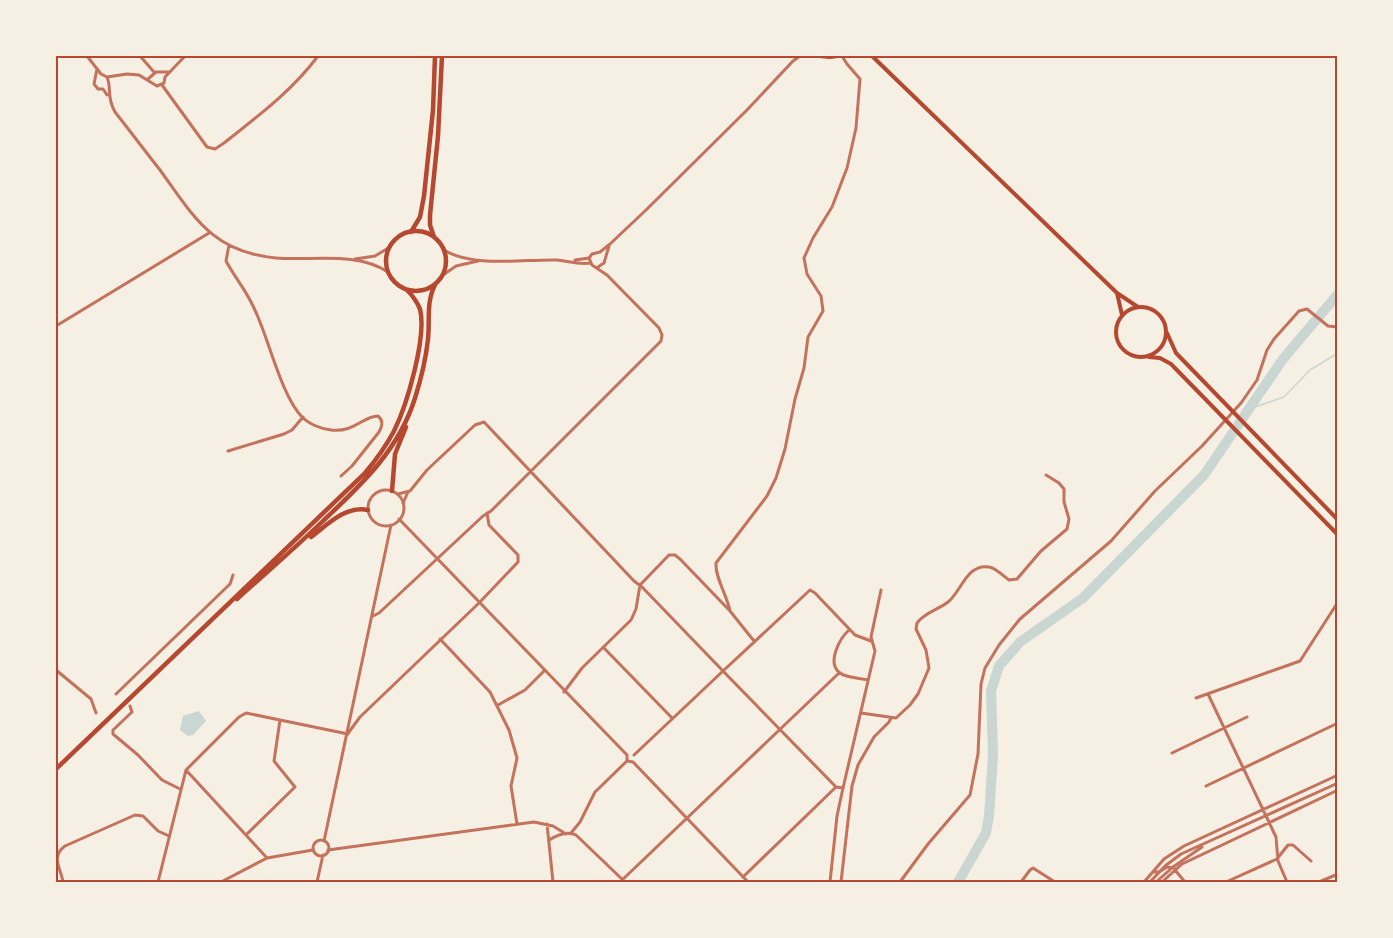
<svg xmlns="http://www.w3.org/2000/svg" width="1393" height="938" viewBox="0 0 1393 938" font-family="'Asap Condensed',sans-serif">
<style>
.water{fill:#c9d6d2}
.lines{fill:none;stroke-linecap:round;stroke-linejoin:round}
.stream{stroke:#c9d6d2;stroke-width:1.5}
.river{stroke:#c9d6d2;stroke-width:10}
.minor{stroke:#c5725c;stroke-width:3}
.tertiary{stroke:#c5725c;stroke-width:3}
.secondary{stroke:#b5482f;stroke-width:4}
.primary{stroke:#b5482f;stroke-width:4.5}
.neatline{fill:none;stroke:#b5482f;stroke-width:2}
</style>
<rect width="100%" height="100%" fill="#f6efe4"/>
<path class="water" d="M199,711L206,721L193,735L188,736L180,730L183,716Z"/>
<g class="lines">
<path class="stream" d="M1249,409L1284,397L1310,370L1338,353"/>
<path class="river" d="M958,882L986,833L989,816L993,755L991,691L999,666L1020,642L1083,598L1204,475L1283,359L1338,294"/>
<path class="minor" d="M87,56L101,74L107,77L127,74L139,75L157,86L164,83L165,77L185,56
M140,56L154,72
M97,69L94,84L98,89H103L107,95
M107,77C112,89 106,96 115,112C130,131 145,151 160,170C194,217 212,252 276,258C311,261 357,251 388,272
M148,79L156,72H170
M162,85L207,147L215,149L224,143C258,116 292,91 318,56
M229,245L226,261C234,276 245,289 252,304C268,334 280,394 302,417C309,424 321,429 331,430C354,433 363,416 378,416C384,421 382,426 379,432L352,466L341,476
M444,250C473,268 523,259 557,260C567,261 580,265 590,263
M589,258L592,254L600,252L610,244L646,210L747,110L793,61L800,56
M355,259L375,256L390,247
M575,260L589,258
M598,267L604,263L609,246
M443,275L456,266L478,261
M56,326L209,233
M228,451L284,434L292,430L303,417
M398,494L410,491L427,470L475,425L484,422L634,581L642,587L723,671L810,590L815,593L855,635L871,641
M403,503L408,492
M730,611C727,595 715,578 716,563L767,496L776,478L785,449L795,399L804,368L808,337L823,311L821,296L807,274L804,258L813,238L832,207L847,168L856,128L860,79L847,64L842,56
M373,616L379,613L483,516L491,511L661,341L662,335L659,328L607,275L592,265L589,258
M849,630C840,638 826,663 840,673C846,678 861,678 868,680
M440,639L490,692L509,730L517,758L511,786L517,824
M604,648L672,718
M56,670L91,699L96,713
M564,692L582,668L631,620L636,609L640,585L669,555H675L680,559L730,611L754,641
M116,694L230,584L233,575
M1208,694L1276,837L1278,861L1287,882
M1196,698L1300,661L1338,602
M498,705L525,690L544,671
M130,706L132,712L113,730V734L138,755L162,780L180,789
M861,713L896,718L910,705L918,694L929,668L926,650L916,629L917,623C925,612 938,610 948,602C961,592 967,563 989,567C996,568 1003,576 1009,580L1017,579L1041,551L1067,529L1069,519L1064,502V489L1059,483L1046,475
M280,720L348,734
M349,732L360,717L479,603L518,562V555L489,525L487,513
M1172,753L1247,717
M186,770L267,858
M1206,786L1338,723
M843,788L875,651L871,637L881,590
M547,824L553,882
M571,833L580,822L595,792L627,761
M549,840C557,835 568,831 576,835L625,882
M328,850L534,822L553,826L566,834
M1175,870L1185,882
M1153,872H1159L1167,867L1174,868
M743,877L836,787
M63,882C61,868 50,857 65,846L135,815L143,816L158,831L169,836
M158,882L186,770L239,717L246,713L280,720L274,761L295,787L247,834
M221,882L267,858L313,850
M620,882L839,673
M694,882H697
M841,882L852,786L858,765L874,737L889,722L891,718
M1021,882L1030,870L1033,868L1055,882
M1144,882L1164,859L1184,846L1338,775
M1162,882L1182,864L1338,790
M1226,882L1277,859L1288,845H1293L1311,861
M1319,882L1338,874"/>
<path class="tertiary" d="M368 508a18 18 0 1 1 36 0a18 18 0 1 1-36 0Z
M399,519L627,755
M627,755V761L633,762
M634,755L723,671L836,787L843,788L837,816L830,882
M633,762L748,882
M313 848a8 8 0 1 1 16 0a8 8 0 1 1-16 0Z
M324,841L391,525
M317,882L323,855
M900,882L928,844L970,795L978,754L981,684L985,668L999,645L1020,619L1111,541L1155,491L1202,446L1241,403L1257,380L1267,350L1274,339L1299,311L1307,309L1328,326L1338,327
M1150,882L1165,866L1181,854L1338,783
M1156,882L1173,867L1202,847"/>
<path class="secondary" d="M819,56L830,57L838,56
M872,56L1117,293L1138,307
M1117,293L1122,315
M1116 332a25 25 0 1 1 50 0a25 25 0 1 1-50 0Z
M1167,333L1176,353L1338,520
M1149,357L1160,358L1171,364L1338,535"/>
<path class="primary" d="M386 261a30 30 0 1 1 60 0a30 30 0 1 1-60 0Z
M411,232L420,217L424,196L433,110L435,56
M434,237L430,225V215L438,136L442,56
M392,491L395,454L406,427
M311,537C327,525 346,505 368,510
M237,599C266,573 295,548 323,521C361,485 399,450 415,398C421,379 426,358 428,339C430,320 426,302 435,285
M56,769L365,473C376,460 386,446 394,431C407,405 427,337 420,309C417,302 413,296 407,290"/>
</g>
<rect width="1393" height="938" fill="none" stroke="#f6efe4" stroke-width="114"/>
<rect x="57" y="57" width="1279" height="824" class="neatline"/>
</svg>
